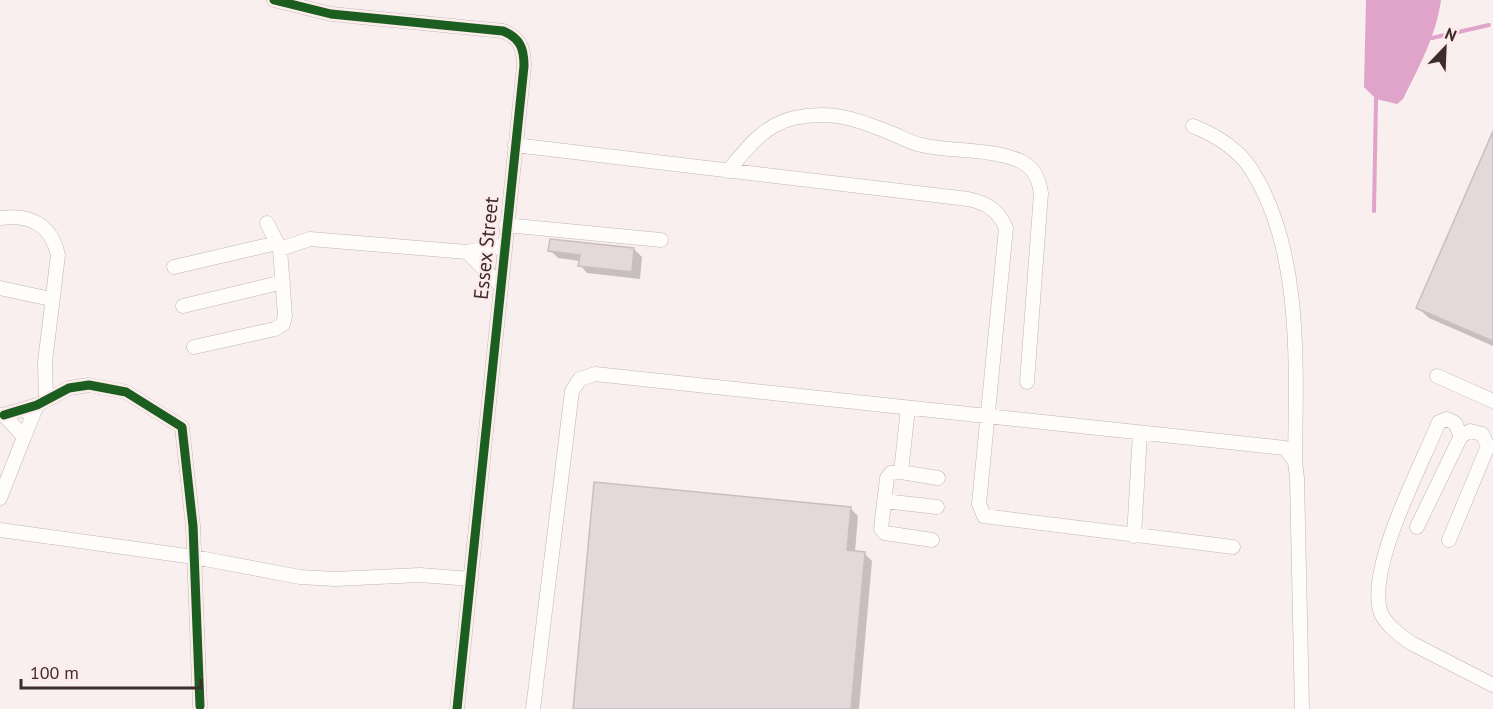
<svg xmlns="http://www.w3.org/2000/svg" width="1493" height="709" viewBox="0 0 1493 709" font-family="'PT Sans',sans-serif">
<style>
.water{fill:#e0a3ca}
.shadow{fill:#0003}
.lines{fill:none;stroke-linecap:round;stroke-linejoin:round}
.stream{stroke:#e0a3ca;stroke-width:4}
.building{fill:#e5d8da;stroke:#cabebf;stroke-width:1.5}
.minor-casing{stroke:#c1b5b4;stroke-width:15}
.minor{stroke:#fefdfc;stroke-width:14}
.cycleway-casing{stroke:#fdebea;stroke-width:13}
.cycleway{stroke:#1b5e20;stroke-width:9}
.labels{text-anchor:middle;stroke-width:4.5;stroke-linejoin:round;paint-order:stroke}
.street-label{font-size:20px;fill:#3c2c2b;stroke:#fdebea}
</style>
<rect width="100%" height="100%" fill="#f9efee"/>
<path class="water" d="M1366,0H1441C1436,36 1419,67 1403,99L1397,104L1376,99L1364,87Z"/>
<path class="shadow" d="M1493,135V346L1429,318L1418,308Z
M634,249L642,257L640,279L587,273L580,265V261L558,258L550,250Z
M850,508L858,516L855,552L864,553L872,561L859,709H574Z"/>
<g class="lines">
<path class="stream" d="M1432,38L1489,25
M1374,211L1376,99"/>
</g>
<path class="building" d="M1493,131V341L1416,308Z
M550,239L634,248L632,272L578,266L580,255L548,251Z
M594,482L851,507L847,550L865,552L851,709H573Z"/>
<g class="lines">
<g class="minor-casing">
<path id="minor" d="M274,0L331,14L503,31C520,38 524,48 524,66L457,709
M1193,126C1215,135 1238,149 1251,169C1303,250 1296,369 1295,462
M515,145L968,199C987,203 998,210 1006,228L979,504L984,516L1233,547
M728,171C746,149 765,124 794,118C833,110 856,119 891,133C901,137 911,143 921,145C951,152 991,148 1020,161C1034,167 1039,179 1041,193L1027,382
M0,218C30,214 51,224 58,255L45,362L46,400
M506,225L661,240
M280,249L310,239L467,252L504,245
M467,252L500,285
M174,267L277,243
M0,288L51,299
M183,306L283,282
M194,347L275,329L283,324L285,316L280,249L267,223
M1437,376L1493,401
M908,408L901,472L938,478
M0,415H4L24,437L0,498
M4,415L37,405L69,388L89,385L126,392L182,427L193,526L200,706
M24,437L37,405
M901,472L891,473L887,478L881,529L885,533L932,540
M884,501L937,507
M1417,527L1461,436L1455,423L1447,419L1439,422C1421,466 1368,565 1380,610C1383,623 1400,635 1411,643L1493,685
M0,530L194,557L300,577L335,579L420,575L471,579
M1134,536L1140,433
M1449,540L1488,446L1482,434L1470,431L1461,436
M533,709L572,391L580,379L595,374L1285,448L1295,462L1297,478L1302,709"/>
</g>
<use href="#minor" class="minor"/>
<g class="cycleway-casing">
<path id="cycleway" d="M274,0L331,14L503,31C520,38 524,48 524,66L457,709
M4,415L37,405L69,388L89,385L126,392L182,427L193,526L200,706"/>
</g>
<use href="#cycleway" class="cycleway"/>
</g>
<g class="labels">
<g class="street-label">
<text transform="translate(486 248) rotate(-84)" y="7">Essex Street</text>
</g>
</g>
<g transform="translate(1445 48) rotate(23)" stroke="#fdebea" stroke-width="4.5" paint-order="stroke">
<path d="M0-4.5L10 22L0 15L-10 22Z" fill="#3c2c2b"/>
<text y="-9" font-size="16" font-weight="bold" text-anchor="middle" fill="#3c2c2b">N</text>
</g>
<path d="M21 679v9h180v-9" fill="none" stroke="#3c2c2b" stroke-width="3"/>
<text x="30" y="679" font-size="18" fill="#3c2c2b" stroke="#fdebea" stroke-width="4.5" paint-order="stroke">100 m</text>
</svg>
